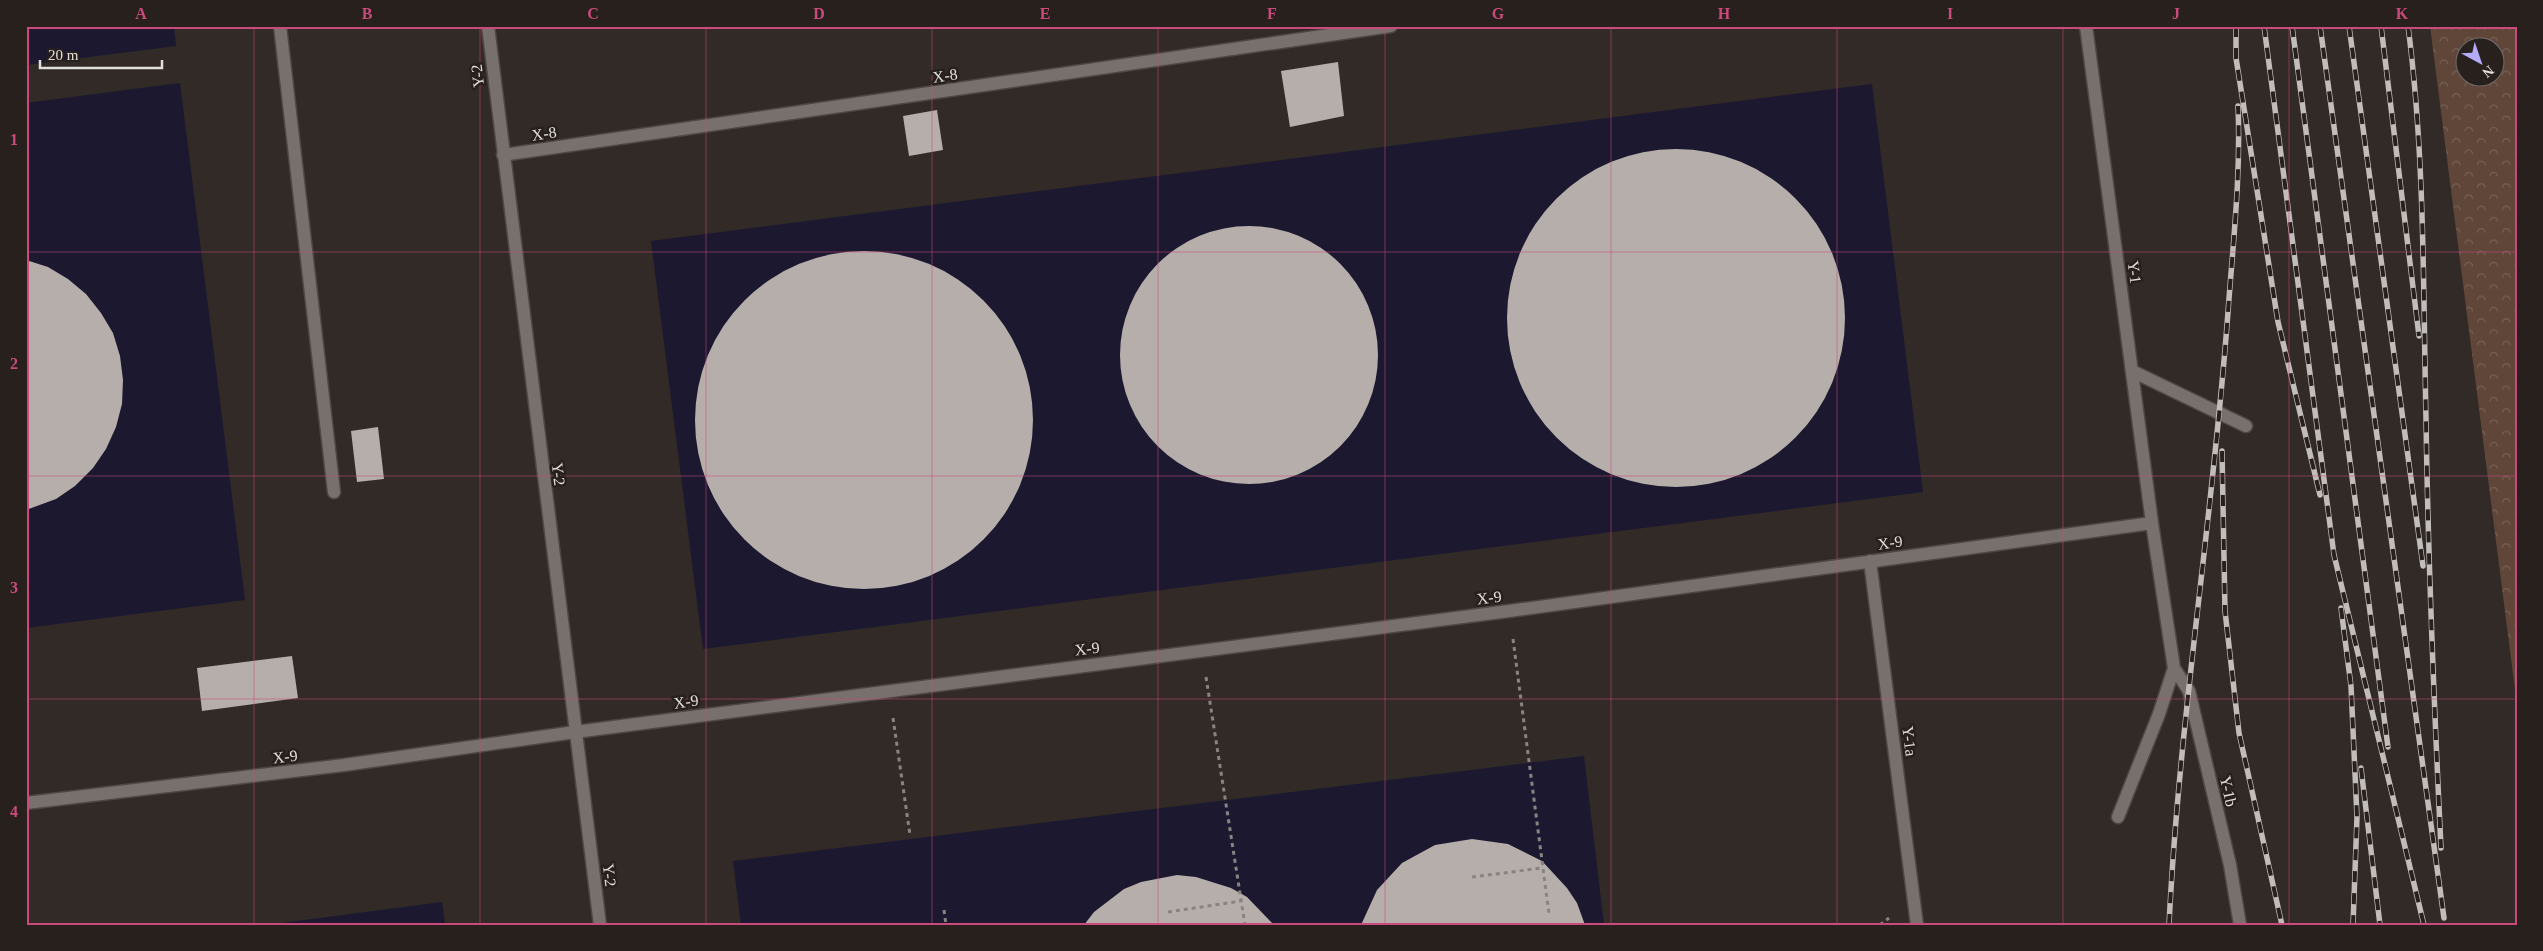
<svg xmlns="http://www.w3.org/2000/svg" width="2543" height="951" viewBox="0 0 2543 951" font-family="'Times New Roman',serif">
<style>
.forest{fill:url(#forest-crowns);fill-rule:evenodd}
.water{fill:#1b1830}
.building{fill:#b6aeaa}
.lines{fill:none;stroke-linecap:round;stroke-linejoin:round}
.minor-casing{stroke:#4d4845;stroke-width:15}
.path{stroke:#898381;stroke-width:3;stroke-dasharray:4 4;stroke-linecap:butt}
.minor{stroke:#78706c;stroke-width:12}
.rail-casing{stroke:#c2bdbb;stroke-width:5.5}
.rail{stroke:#27201d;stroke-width:4;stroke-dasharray:11;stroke-linecap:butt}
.grid{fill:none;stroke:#ca4a7b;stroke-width:1;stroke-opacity:0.55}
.labels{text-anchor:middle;stroke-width:5;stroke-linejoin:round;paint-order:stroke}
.street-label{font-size:16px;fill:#e2dedc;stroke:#27201d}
.neatline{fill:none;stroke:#ca4a7b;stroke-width:2}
.grid-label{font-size:16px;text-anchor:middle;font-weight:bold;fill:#ca4a7b}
</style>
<defs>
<pattern id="forest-crowns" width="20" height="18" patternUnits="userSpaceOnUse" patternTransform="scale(1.25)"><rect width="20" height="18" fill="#5f4639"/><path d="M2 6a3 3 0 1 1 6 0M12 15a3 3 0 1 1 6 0" fill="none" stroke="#766055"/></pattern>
</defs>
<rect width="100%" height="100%" fill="#312a27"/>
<path class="forest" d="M2430,26H2517V705ZM2466,48H2496V78H2466Z"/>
<path class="water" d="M26,26H174L176,46L26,65Z
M180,83L245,600L26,628V103Z
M1872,84L1923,492L703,649L651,241Z
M1584,756L1604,925H741L733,861Z
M442,902L445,925H267Z"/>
<path class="building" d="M1338,62L1344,116L1290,127L1281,71Z
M937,110L943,150L909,156L903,116Z
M1507 318a169 169 0 1 1 338 0a169 169 0 1 1-338 0Z
M1120 355a129 129 0 1 1 258 0a129 129 0 1 1-258 0Z
M695 420a169 169 0 1 1 338 0a169 169 0 1 1-338 0Z
M26,260L48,267L68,279L86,294L101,313L113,333L120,356L123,380L122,404L116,427L106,449L93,468L75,486L56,499L26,510Z
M378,427L384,479L357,482L351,431Z
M292,656L298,698L202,711L197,668Z
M1472,839L1508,844L1542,861L1567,888L1577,903L1585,925H1361L1377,890L1402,863L1435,845Z
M1177,875L1196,877L1231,888L1247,897L1274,925H1084L1094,912L1124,889L1141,882Z"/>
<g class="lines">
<g class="minor-casing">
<path id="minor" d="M280,26L334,492
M488,26L600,925
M2086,26L2152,523L2174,668L2159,714L2118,817
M503,155L1391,26
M2132,371L2246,426
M1870,561L1917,925
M2174,668L2189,691L2230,865L2240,925
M26,803L344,765L575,732L1509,611L2152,523"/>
</g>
<path class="path" d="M1513,639L1549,914
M1206,677L1245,925
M893,718L910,835
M1472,877L1542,868
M944,910L946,925
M1168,912L1241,901
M1880,925L1889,918"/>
<use href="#minor" class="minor"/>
<g class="rail-casing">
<path id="rail" d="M2236,26V58L2278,322L2320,495
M2264,26L2334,555L2424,925
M2292,26L2388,747
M2320,26L2444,918
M2349,26L2423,566
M2381,26L2419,336
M2408,26C2425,156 2423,287 2426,418C2428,562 2434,704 2441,848
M2222,451L2225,611L2239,733L2282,925
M2341,608L2351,686L2357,817L2353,925
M2361,768L2380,925
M2169,925C2179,720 2213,517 2228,312C2233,243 2241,175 2238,106"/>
</g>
<use href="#rail" class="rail"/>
</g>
<path class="grid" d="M254,26V925M480,26V925M706,26V925M932,26V925M1158,26V925M1385,26V925M1611,26V925M1837,26V925M2063,26V925M2289,26V925M26,252H2517M26,476H2517M26,699H2517"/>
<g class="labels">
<g class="street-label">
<text transform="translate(945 75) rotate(-8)" y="6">X-8</text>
<text transform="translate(477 76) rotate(-97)" y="6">Y-2</text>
<text transform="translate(544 133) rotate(-8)" y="6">X-8</text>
<text transform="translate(2135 272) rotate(82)" y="6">Y-1</text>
<text transform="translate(559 474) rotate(83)" y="6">Y-2</text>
<text transform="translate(1890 542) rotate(-8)" y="6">X-9</text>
<text transform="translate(1489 597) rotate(-7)" y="6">X-9</text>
<text transform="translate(1087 648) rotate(-7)" y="6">X-9</text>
<text transform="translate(686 701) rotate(-8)" y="6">X-9</text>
<text transform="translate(1910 741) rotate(83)" y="6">Y-1a</text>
<text transform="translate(285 756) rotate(-7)" y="6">X-9</text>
<text transform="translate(2229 791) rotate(77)" y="6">Y-1b</text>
<text transform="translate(610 875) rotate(83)" y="6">Y-2</text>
</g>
</g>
<rect width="2543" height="951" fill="none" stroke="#27201d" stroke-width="55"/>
<g transform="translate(2480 62) rotate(140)"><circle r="24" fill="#27201d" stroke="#726c69"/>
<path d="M0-4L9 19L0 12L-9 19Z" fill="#b4acf9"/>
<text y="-8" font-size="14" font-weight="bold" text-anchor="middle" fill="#e2dedc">N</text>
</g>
<path d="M40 60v8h122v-8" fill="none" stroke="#e2dedc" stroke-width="2.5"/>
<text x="48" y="60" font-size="15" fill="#e2dedc" stroke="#27201d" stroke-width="4" paint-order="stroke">20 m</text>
<rect x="28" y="28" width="2488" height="896" class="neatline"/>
<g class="grid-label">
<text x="141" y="19">A</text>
<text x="367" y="19">B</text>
<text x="593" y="19">C</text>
<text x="819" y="19">D</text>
<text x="1045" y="19">E</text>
<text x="1272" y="19">F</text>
<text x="1498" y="19">G</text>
<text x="1724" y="19">H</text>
<text x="1950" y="19">I</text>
<text x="2176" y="19">J</text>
<text x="2402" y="19">K</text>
<text x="14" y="145">1</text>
<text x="14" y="369">2</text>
<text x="14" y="593">3</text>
<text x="14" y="817">4</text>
</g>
</svg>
